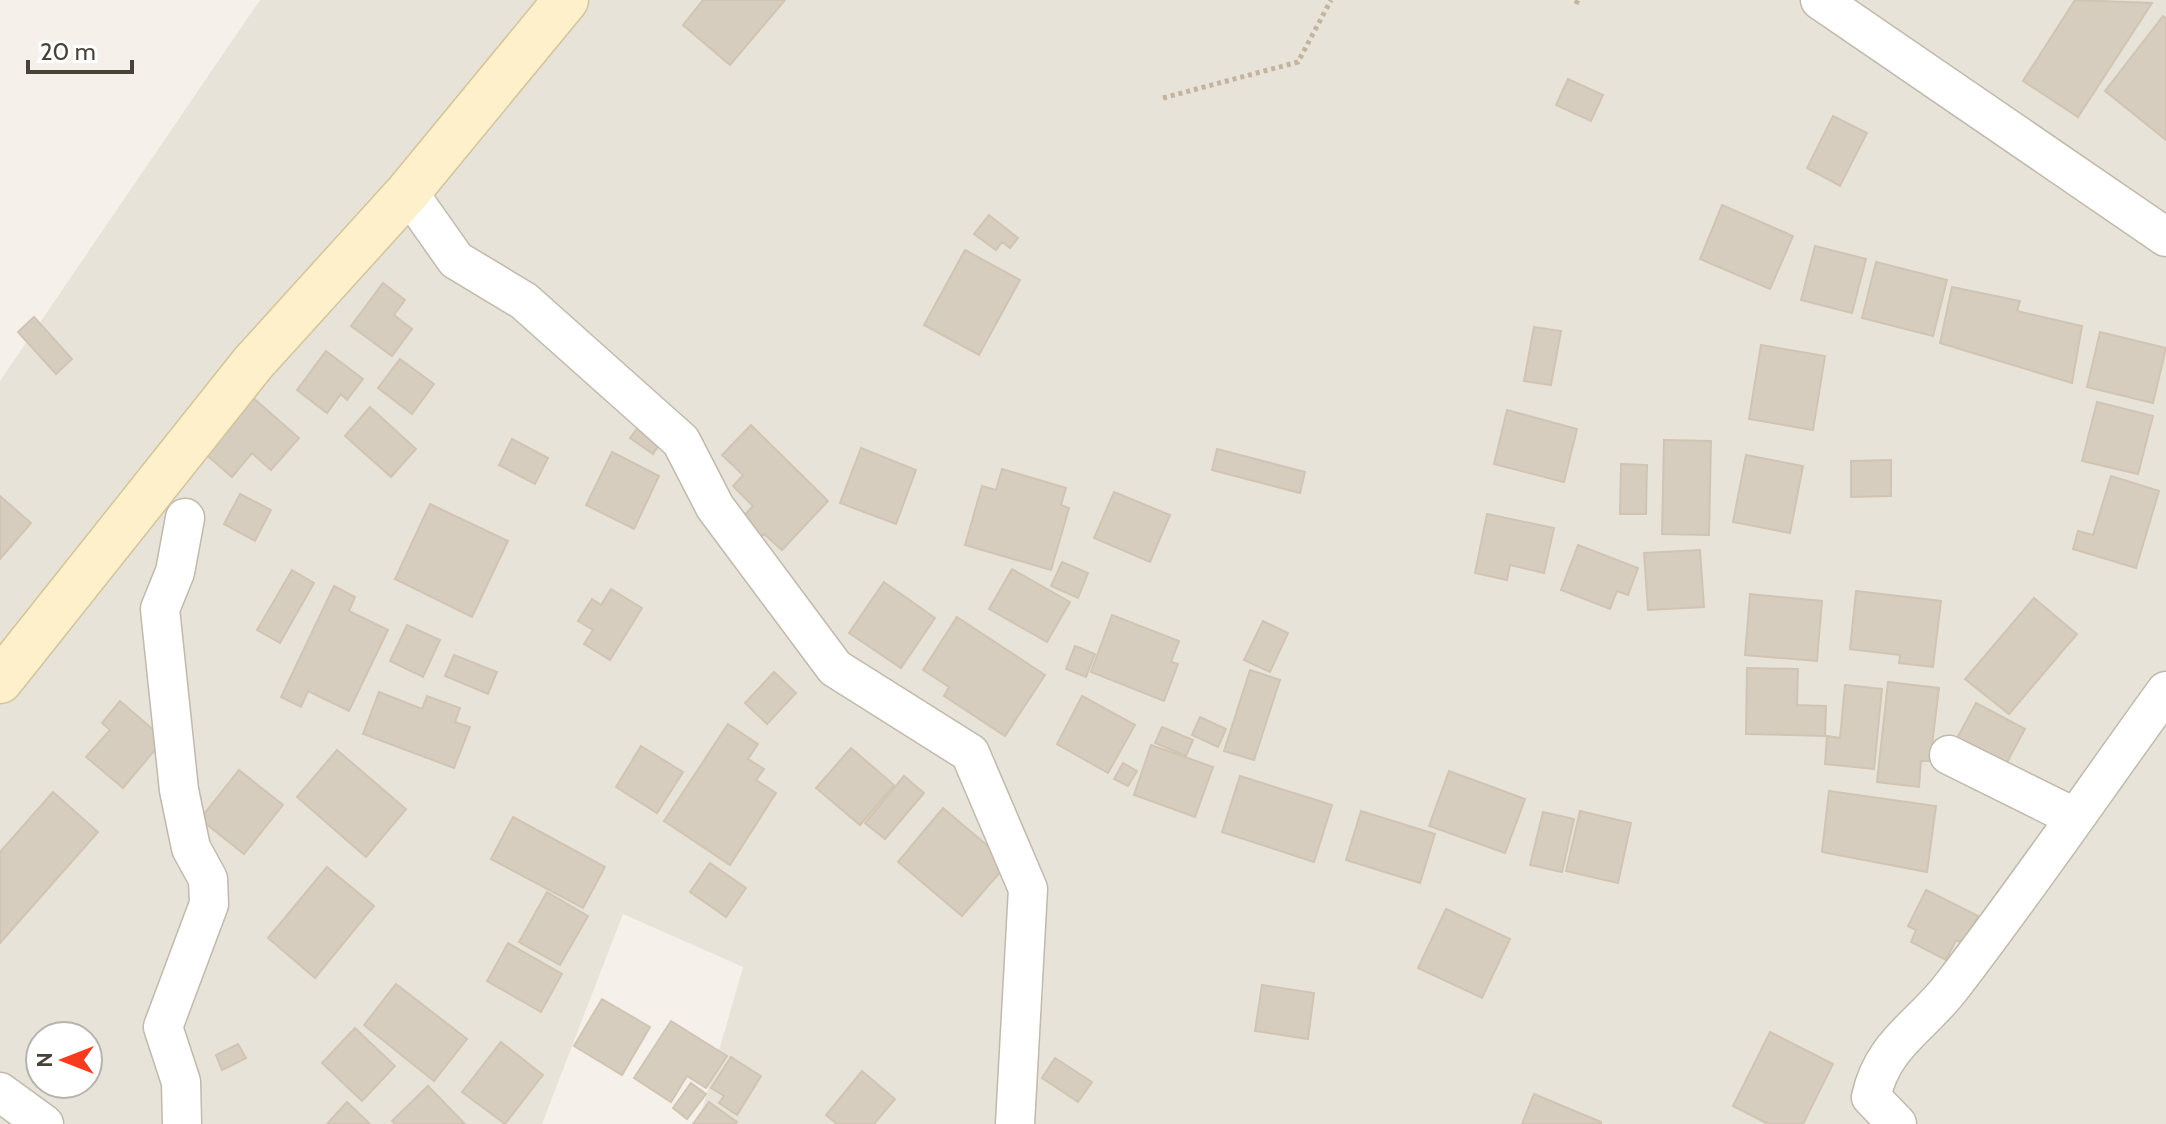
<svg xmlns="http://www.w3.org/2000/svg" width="2166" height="1124" viewBox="0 0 2166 1124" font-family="Cabin,sans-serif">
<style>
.residential{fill:#e8e3d8;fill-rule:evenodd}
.building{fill:#d6cdbf;stroke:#d1c4b3;stroke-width:2}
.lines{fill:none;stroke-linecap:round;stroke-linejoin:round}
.street-casing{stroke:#c0b9ac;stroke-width:41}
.secondary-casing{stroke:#d4c49a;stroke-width:47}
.path{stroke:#c2b49e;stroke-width:5;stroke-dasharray:4 4;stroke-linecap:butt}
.street{stroke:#fff;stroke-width:38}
.secondary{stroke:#fef0cb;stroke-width:44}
</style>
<rect width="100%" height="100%" fill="#f5f1ea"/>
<path class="residential" d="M260,0H2166V1124H698L743,967L623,914L542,1124H0V381ZM40,1036H88V1084H40Z"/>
<path class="building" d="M703,0H785L730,65L683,25Z
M2075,0L2152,3L2078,117L2023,81Z
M2163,16L2166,18V140L2105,91Z
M1568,79L1603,95L1591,121L1556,105Z
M1833,116L1867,133L1840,186L1807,168Z
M1722,205L1793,236L1770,289L1700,259Z
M989,215L1018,238L1010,248L1002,242L996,250L974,234Z
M1815,246L1866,259L1852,313L1801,300Z
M965,250L1020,280L979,355L924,325Z
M1876,262L1947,280L1933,336L1862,318Z
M383,283L405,300L394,315L412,329L392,356L351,326Z
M1952,287L2020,301L2017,311L2082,326L2072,383L1940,343Z
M34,317L72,359L56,374L18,332Z
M1534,327L1561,331L1551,385L1524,381Z
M2100,332L2166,348L2153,403L2087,387Z
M1761,345L1825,356L1813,430L1749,419Z
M326,351L363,379L347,400L341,394L327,413L297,390Z
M400,359L434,384L412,414L378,388Z
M251,396L299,438L271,470L252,453L232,477L203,452Z
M2097,402L2153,416L2138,474L2082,461Z
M370,407L416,449L391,477L345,436Z
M1507,410L1577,429L1564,482L1494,464Z
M646,417L667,433L653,454L630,438Z
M751,425L828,501L782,550L764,534L758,540L739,521L753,506L733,486L743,475L722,455Z
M512,439L548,458L535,484L499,465Z
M1664,440L1711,441L1709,535L1662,534Z
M861,448L916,470L896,524L840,503Z
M1217,449L1305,472L1300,493L1212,470Z
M612,452L659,476L634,529L586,505Z
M1746,455L1803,466L1790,533L1733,522Z
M1891,460V496L1851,497V461Z
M1621,464L1647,465L1646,514H1620Z
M1002,469L1066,488L1061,505L1069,508L1051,570L965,545L982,486L996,490Z
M2111,476L2159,491L2136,568L2073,549L2078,531L2093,535Z
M1114,492L1170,515L1150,562L1094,538Z
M240,494L271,510L255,541L224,524Z
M0,496L31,523L0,559Z
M430,504L508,541L472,617L395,579Z
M1487,514L1554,528L1544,573L1510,565L1507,580L1475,573Z
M1578,545L1638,568L1628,595L1617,591L1610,609L1561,590Z
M1700,550L1704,607L1648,610L1644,553Z
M1062,562L1088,573L1078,598L1051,586Z
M1012,569L1070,602L1047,642L989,609Z
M292,570L314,583L280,643L257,630Z
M884,582L935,618L901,668L849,633Z
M334,586L355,597L349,611L388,630L349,711L308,691L301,707L281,697Z
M611,589L642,608L610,660L584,644L593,630L578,621L592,599L601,605Z
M1856,591L1941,601L1933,667L1899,663L1900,655L1850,649Z
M1750,594L1822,601L1817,661L1745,655Z
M2034,598L2077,634L2009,714L1965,679Z
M1112,615L1179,641L1171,662L1178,664L1164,701L1091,672Z
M957,617L1045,675L1005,736L944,696L949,687L923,670Z
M1263,621L1288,633L1270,672L1244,660Z
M407,625L440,640L423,677L390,661Z
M1075,646L1095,654L1086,677L1066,669Z
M454,655L497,672L488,694L445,676Z
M1747,668L1798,669L1797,705L1826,706L1825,736L1746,734Z
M1250,670L1280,680L1254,760L1224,751Z
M774,672L796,693L767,724L745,703Z
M1888,682L1939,688L1930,761H1921L1919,787L1877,782Z
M1845,685L1882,689L1874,769L1825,764L1827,736L1840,738Z
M379,692L422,709L427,696L460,708L455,722L470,727L454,768L363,734Z
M1082,696L1135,725L1108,773L1057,744Z
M120,701L164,739L123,788L86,757L110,730L102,723Z
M1976,703L2025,729L2006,764L1957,738Z
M1200,717L1226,729L1218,747L1192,735Z
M728,724L758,744L748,759L764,769L756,780L776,793L730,865L664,821Z
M1162,727L1193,740L1186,756L1155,743Z
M1151,745L1213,767L1195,817L1134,795Z
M641,746L683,772L657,813L616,787Z
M851,748L894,785L860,825L816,788Z
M337,750L406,809L366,857L297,797Z
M1123,763L1137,771L1128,786L1114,779Z
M239,770L283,805L244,854L200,819Z
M1449,771L1525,799L1505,853L1429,826Z
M904,776L924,793L885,839L865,823Z
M1240,776L1332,805L1314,862L1222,832Z
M1829,791L1936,806L1927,872L1822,852Z
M53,792L98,832L0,943V852Z
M943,808L1008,863L962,916L898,862Z
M1361,811L1435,834L1420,883L1346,860Z
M1580,811L1631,823L1618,883L1566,871Z
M1543,812L1574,819L1562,872L1530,865Z
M513,817L605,867L583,908L491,859Z
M710,863L746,888L726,917L690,892Z
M327,867L374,906L315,978L268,938Z
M1926,890L1978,916L1964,944L1956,940L1946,960L1911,942L1916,930L1908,926Z
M547,892L588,916L560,965L519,942Z
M1446,909L1510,939L1482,998L1418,968Z
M508,943L562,974L541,1012L487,981Z
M396,984L467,1039L434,1081L364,1025Z
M1262,985L1314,993L1308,1039L1255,1031Z
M602,999L650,1027L622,1075L574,1046Z
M671,1021L727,1056L706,1088L687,1076L671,1102L634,1078Z
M355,1028L395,1066L362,1101L322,1063Z
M1770,1032L1833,1064L1803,1124H1768L1733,1106Z
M501,1042L543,1075L505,1124L462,1092Z
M238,1044L246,1058L222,1070L216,1055Z
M731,1057L761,1076L737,1115L719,1103L724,1096L711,1088Z
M1055,1058L1092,1082L1078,1102L1042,1078Z
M862,1071L895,1099L874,1124H837L826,1115Z
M691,1083L706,1094L687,1119L673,1108Z
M428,1086L465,1124H395L392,1121Z
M1534,1094L1601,1122V1124H1522Z
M347,1102L370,1124H327Z
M709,1102L737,1122L735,1124H693Z"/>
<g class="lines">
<g class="street-casing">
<path id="street" d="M1820,0L2166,237
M408,192L456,260L524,301L681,441L715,507L835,668L970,753L1028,889L1015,1124
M1949,755L2074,817
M0,1092L44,1124
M182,1124L181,1082L163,1027L209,904L208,879L191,848L179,790L160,609L175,572L185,518
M1897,1124L1871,1097C1883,1043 1921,1027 1952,986C2026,890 2095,789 2166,691"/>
</g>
<g class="secondary-casing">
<path id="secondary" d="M0,681L253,363L408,192L566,0"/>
</g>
<path class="path" d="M1576,4L1578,0
M1163,98L1298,62L1331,0"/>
<use href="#street" class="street"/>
<use href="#secondary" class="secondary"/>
</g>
<g transform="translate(64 1060) rotate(270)"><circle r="38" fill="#ffffff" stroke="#b6b3af" stroke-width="2"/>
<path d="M0-6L14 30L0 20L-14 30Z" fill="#f73b1f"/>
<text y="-12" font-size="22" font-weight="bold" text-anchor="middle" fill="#494238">N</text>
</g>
<path d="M28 60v12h104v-12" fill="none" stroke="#494238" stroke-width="4"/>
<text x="40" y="60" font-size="24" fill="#494238" stroke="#ffffff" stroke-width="6" paint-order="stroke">20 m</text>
</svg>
